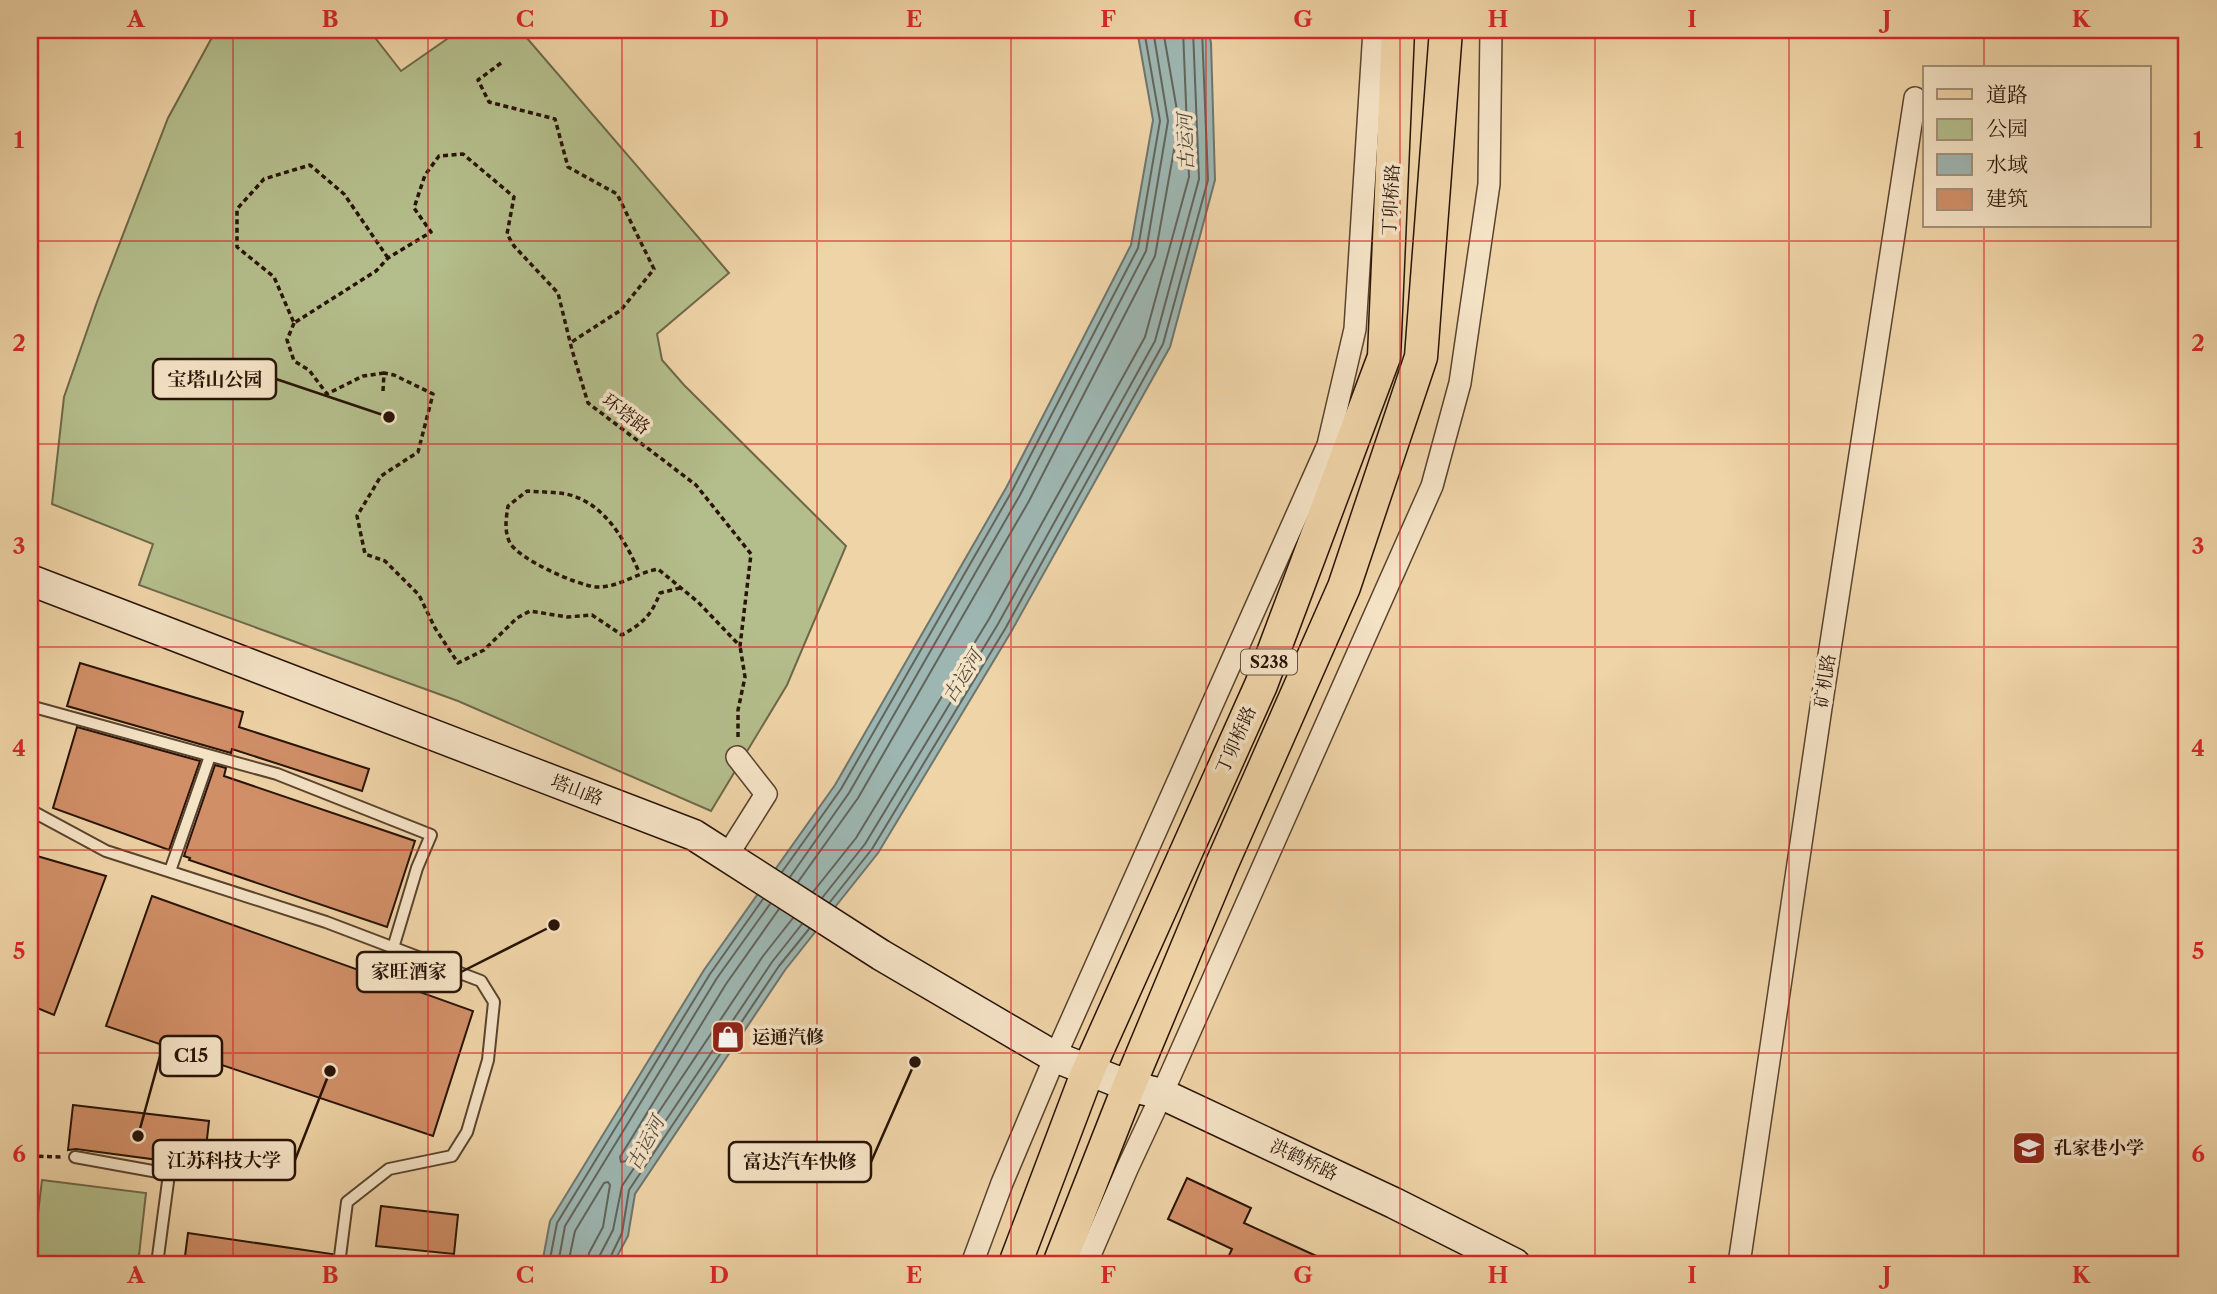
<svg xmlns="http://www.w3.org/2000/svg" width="2217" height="1294" viewBox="0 0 2217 1294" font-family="'Libre Caslon Text','Noto Serif SC',serif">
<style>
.green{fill:#b4be8c;stroke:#6e6849;stroke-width:2}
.water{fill:#9db6b1;stroke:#6e756d;stroke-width:2}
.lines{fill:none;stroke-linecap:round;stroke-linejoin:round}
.shore{stroke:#62645c;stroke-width:2}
.building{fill:#d18f68;stroke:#281306;stroke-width:2}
.lane-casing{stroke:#5a432e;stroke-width:14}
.street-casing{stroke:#5a432e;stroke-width:24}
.secondary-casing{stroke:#281306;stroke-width:33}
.primary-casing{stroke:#281306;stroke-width:35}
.path{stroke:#281306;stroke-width:3.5;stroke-dasharray:5 3.5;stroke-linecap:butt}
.lane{stroke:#f5e3c6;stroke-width:10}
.street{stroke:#f5e3c6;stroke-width:21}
.secondary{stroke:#f5e3c6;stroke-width:30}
.primary{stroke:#efd4a7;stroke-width:32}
.grid{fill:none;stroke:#d62828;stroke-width:2;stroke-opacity:0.55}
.labels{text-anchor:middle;stroke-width:7;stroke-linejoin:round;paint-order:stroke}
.shield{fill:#f5e3c6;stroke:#665140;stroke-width:2}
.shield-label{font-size:16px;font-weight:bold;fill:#281306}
.street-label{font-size:18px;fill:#281306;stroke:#f5e3c6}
.poi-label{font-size:18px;font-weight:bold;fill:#281306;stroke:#f5e3c6;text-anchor:start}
.water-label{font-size:19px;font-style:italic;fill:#514c42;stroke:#f5e3c6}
.leader{fill:none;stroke:#281306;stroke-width:2.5}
.callout-dot{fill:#281306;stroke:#f5e3c6;stroke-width:2.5}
.callout{fill:#f5e3c6;stroke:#281306;stroke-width:2.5}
.callout-label{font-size:19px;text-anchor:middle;font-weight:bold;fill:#281306}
.neatline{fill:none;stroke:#d62828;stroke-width:2.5}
.grid-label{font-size:23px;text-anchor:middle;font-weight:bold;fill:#d62828}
</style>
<rect width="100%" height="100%" fill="#efd4a7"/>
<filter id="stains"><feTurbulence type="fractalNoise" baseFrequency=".00286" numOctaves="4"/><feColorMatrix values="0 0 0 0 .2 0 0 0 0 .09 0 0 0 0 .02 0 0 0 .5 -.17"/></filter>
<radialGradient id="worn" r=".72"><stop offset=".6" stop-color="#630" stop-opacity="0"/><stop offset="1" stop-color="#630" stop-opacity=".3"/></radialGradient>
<path class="green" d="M216,30H369L401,71L460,30H520L729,273L657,334L662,360L684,385L846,546L787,685L711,811L458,701L139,585L153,544L52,504L64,397L97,302L168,118Z
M42,1180L146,1193L138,1264H32Z"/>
<path class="water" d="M1137,30H1208L1211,43L1215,180L1170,347L1011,632L878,853L785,970L635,1194L628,1236L613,1264H542L550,1221L704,970L835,785L1006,488L1131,245L1153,120Z"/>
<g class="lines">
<path class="shore" d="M782,872L841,789L1012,491L1138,248L1160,121L1144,30
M790,877L849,793L1020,495L1146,251L1168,121L1153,30
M798,882L858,798L1029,501L1155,256L1179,122L1163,30
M813,892L856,838L989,619L1145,337L1189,177L1183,30
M822,898L865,844L998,624L1155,341L1199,179L1193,30
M830,902L872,849L1005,629L1163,344L1208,180L1202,30
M779,909L726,984L620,1157L621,1162L626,1161L763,956L793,918
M549,1264L557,1223L710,974L763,899
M558,1264L565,1226L717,978L770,904
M568,1264L575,1231L604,1183L608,1182L610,1185L603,1227L589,1253L588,1264
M598,1264L600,1255L613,1230L622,1186L772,962L802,924
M607,1264L622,1233L629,1190L779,966L809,929"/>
</g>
<path class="building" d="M80,663L243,712L239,727L369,769L362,791L232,749L231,753L67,706Z
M77,727L200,761L169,850L53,808Z
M215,765L226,768L224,776L415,841L387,927L189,860L190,858L184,856Z
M30,854L106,876L54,1015L30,1005Z
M152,896L473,1011L433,1136L106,1026Z
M73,1105L209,1121L204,1166L76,1149L68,1150Z
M1187,1178L1251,1208L1244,1223L1334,1264H1225L1232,1249L1168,1219Z
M381,1206L458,1215L454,1254L376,1246Z
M188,1233L332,1254L331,1264H184Z"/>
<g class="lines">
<g class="lane-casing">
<path id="lane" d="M30,706L277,774L431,835L417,868L393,948
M30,810L106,851L326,922L481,981L494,1002L488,1060L467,1132L452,1156L389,1169L347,1202L339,1264
M170,871L210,756
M75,1157L169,1174L157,1264"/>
</g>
<g class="street-casing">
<path id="street" d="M727,856L766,794L737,757
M972,1264L1002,1183L1055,1057L1328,445L1355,329L1374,30
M1086,1264L1127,1169L1162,1094L1432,486L1460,383L1489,184L1491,30
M1739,1264L1822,701L1915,98"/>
</g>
<g class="secondary-casing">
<path id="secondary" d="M30,580L694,835L881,955L1055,1057L1129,1086L1162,1094L1394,1203L1515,1264"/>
</g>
<g class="primary-casing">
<path id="primary" d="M1015,1264L1088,1071L1261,685L1384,357L1398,30
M1059,1264L1129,1086L1221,866L1344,587L1421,357L1446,30"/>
</g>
<path class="path" d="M501,63L478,80L489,102L555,119L568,167L617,194L654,269L621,310L570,343
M388,258L344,194L310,165L264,179L237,209V247L274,277L294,323L376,271L388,258L431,232L414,208L425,175L439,156L463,154L514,197L507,234L514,246L558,293L572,350L588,403L696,485L751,554L740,646L698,602L658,569C636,573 618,588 596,587C577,585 520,560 510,543C504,531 506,519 508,506L527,491C540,492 554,492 566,494C604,502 625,540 639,572
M294,323L287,340L294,361L309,370L327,394L363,376L384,373
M383,391L384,373L394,375L433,394L418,452L381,476L357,516L365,554L385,561L419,595L435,628L458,663L484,650L517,618L530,611L567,617L592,615L622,635C643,623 651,616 660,593L680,588
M738,737V710L745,677L740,646
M30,1156L63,1157"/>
<use href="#lane" class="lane"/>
<use href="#street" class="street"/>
<use href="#secondary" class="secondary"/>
<use href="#primary" class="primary"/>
</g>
<path class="grid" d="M233,30V1264M428,30V1264M622,30V1264M817,30V1264M1011,30V1264M1206,30V1264M1400,30V1264M1595,30V1264M1789,30V1264M1984,30V68M1984,226V1264M30,241H2187M30,444H2187M30,647H2187M30,850H2187M30,1053H2187"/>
<defs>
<g id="shop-square" transform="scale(1.75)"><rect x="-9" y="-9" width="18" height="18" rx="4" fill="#8f2418" stroke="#f5e3c6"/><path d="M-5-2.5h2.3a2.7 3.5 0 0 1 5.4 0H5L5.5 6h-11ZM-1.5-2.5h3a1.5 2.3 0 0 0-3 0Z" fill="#fff"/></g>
<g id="school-square" transform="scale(1.75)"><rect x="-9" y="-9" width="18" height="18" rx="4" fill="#8f2418" stroke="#f5e3c6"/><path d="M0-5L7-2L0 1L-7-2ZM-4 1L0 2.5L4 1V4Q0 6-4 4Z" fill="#fff"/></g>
</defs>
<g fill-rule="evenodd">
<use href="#shop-square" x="728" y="1037"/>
<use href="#school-square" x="2029" y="1148"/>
</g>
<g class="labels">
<rect class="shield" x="1241" y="649.5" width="56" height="25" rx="5"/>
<g class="shield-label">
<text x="1269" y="668">S238</text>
</g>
<g class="street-label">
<text transform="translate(1391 200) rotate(-87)" y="6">丁卯桥路</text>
<text transform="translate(626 414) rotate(37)" y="6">环塔路</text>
<text transform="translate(1825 681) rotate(-81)" y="6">矿机路</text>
<text transform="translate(1236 740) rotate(-66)" y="6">丁卯桥路</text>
<text transform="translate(577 790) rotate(21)" y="6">塔山路</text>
<text transform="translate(1304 1160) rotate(25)" y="6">洪鹤桥路</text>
</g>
<g class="poi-label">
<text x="752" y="1043">运通汽修</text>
<text x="2054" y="1154">孔家巷小学</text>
</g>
<g class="water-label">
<text transform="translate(1185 142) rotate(-92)" y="7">古运河</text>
<text transform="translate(962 676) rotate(-58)" y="7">古运河</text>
<text transform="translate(645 1143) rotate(-62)" y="7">古运河</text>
</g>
</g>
<path class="leader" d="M389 417L276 379M554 925L461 972M138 1136L160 1056M330 1071L295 1160M915 1062L871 1162"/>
<g class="callout-dot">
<circle cx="389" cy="417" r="7"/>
<circle cx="554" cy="925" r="7"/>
<circle cx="138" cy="1136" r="7"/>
<circle cx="330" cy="1071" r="7"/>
<circle cx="915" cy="1062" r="7"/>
</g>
<g class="callout">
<rect x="153" y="359" width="123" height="40" rx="7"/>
<rect x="357" y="952" width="104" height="40" rx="7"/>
<rect x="160" y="1036" width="62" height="40" rx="7"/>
<rect x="153" y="1140" width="142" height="40" rx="7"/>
<rect x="729" y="1142" width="142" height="40" rx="7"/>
</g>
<g class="callout-label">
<text x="215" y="386">宝塔山公园</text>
<text x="409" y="978">家旺酒家</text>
<text x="191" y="1062">C15</text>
<text x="224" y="1167">江苏科技大学</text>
<text x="800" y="1168">富达汽车快修</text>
</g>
<rect width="2217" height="1294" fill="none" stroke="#efd4a7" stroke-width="77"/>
<rect x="1923" y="66" width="228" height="161" fill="#f5e3c6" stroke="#a39079" stroke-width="2"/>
<rect x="1937" y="89" width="35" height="10" fill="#efd4a7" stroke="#a39079" stroke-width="2"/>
<text x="1986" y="102" font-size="21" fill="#281306">道路</text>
<rect x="1937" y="119" width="35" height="21" fill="#b4be8c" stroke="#a39079" stroke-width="2"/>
<text x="1986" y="136" font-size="21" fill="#281306">公园</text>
<rect x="1937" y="154" width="35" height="21" fill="#9db6b1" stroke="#a39079" stroke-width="2"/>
<text x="1986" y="172" font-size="21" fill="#281306">水域</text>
<rect x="1937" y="189" width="35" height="21" fill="#d18f68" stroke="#a39079" stroke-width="2"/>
<text x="1986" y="206" font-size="21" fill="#281306">建筑</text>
<rect x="38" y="38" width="2140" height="1218" class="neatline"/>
<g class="grid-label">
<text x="136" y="27">A</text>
<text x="330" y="27">B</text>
<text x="525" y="27">C</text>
<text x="719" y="27">D</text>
<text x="914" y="27">E</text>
<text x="1108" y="27">F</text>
<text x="1303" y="27">G</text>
<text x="1498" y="27">H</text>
<text x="1692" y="27">I</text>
<text x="1887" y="27">J</text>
<text x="2081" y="27">K</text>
<text x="19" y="148">1</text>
<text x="2198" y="148">1</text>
<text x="19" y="351">2</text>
<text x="2198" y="351">2</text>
<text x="19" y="554">3</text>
<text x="2198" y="554">3</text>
<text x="19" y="756">4</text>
<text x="2198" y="756">4</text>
<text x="19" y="959">5</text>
<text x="2198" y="959">5</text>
<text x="19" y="1162">6</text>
<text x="2198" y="1162">6</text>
<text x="136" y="1283">A</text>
<text x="330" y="1283">B</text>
<text x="525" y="1283">C</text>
<text x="719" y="1283">D</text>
<text x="914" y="1283">E</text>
<text x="1108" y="1283">F</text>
<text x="1303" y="1283">G</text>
<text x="1498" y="1283">H</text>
<text x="1692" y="1283">I</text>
<text x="1887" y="1283">J</text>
<text x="2081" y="1283">K</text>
</g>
<rect width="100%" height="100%" filter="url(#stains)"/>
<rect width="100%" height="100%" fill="url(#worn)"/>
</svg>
